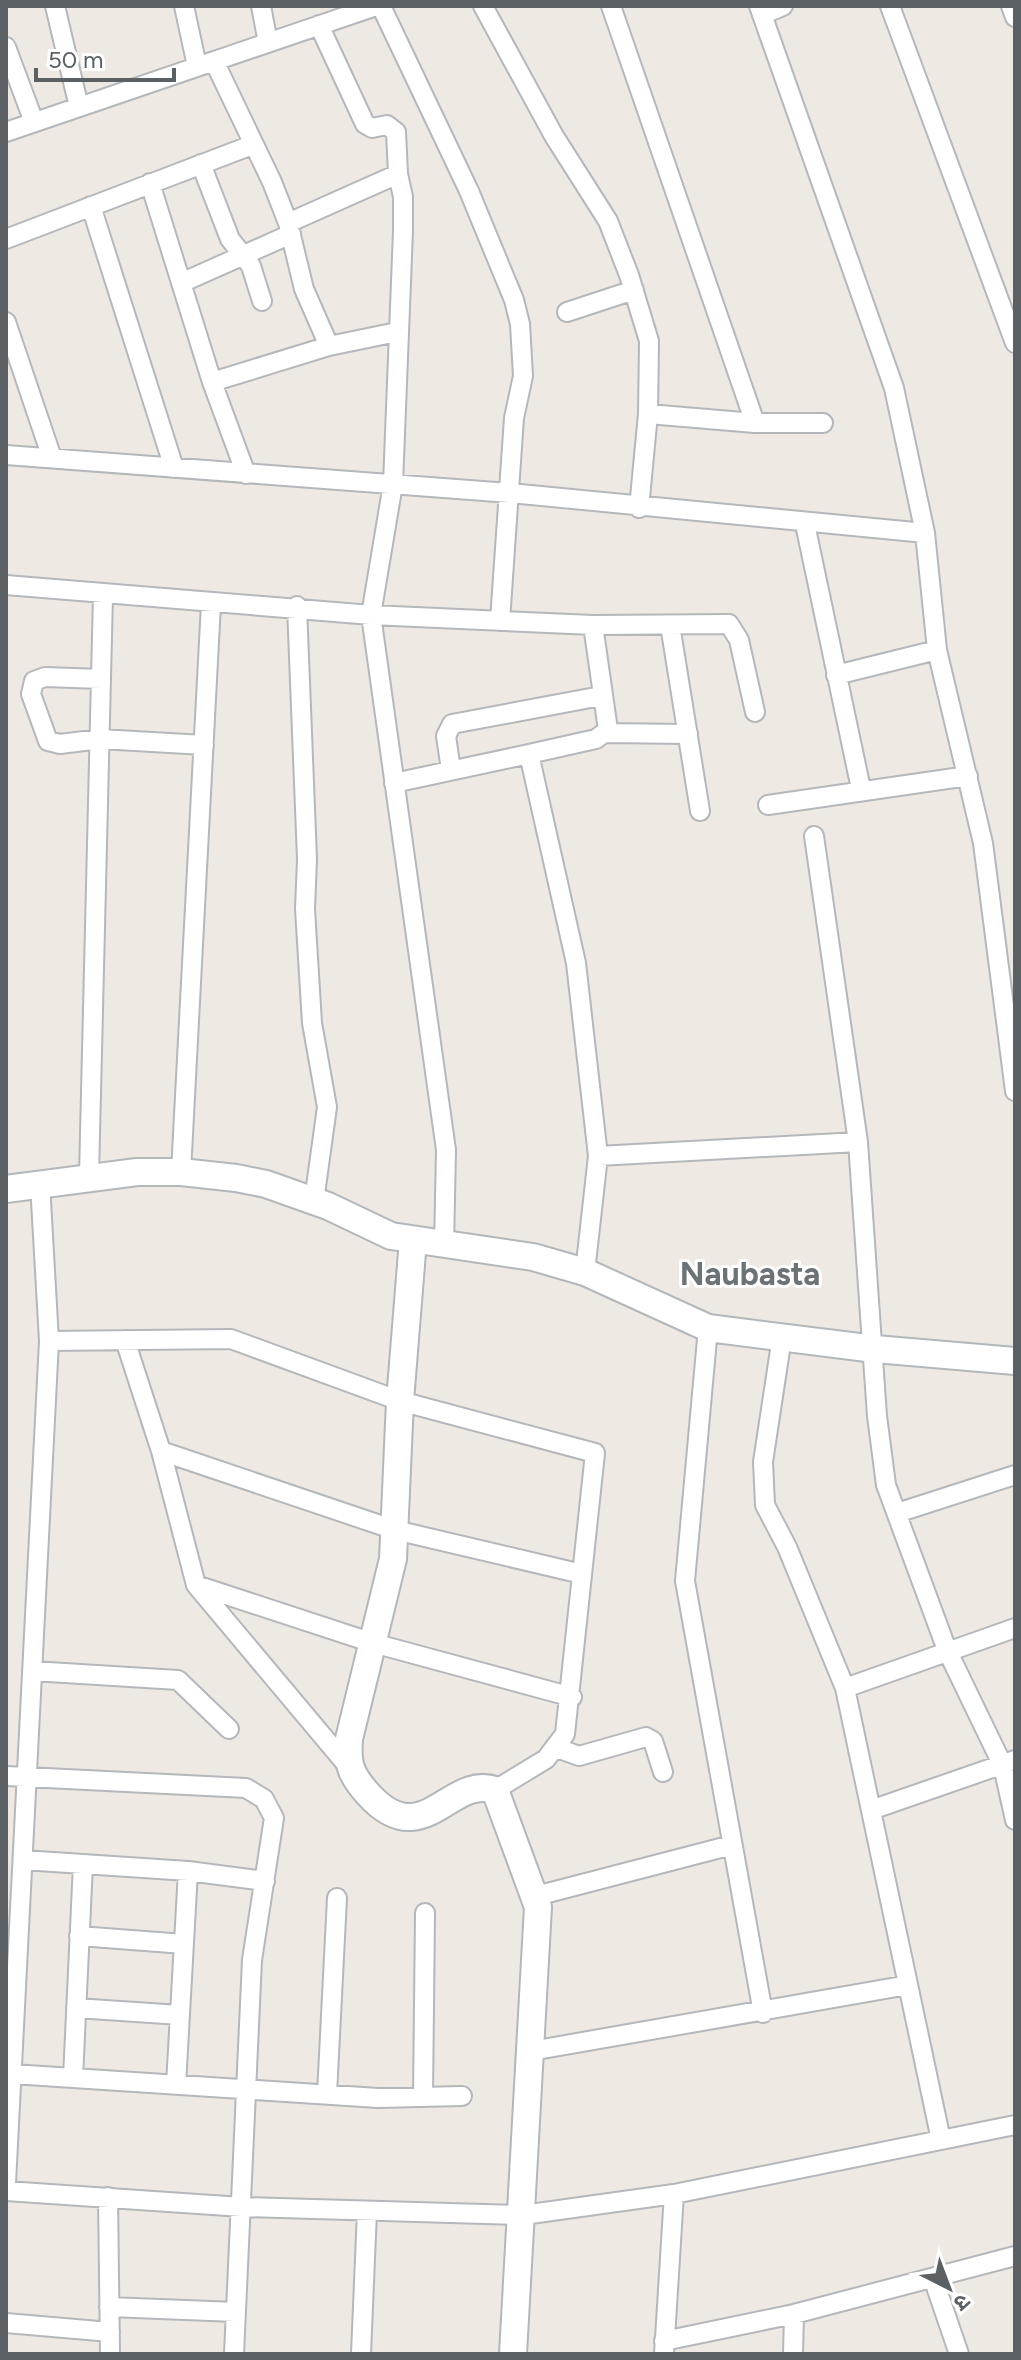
<svg xmlns="http://www.w3.org/2000/svg" width="1021" height="2360" viewBox="0 0 1021 2360" font-family="Figtree,'Noto Sans Devanagari',sans-serif">
<style>
.lines{fill:none;stroke-linecap:round;stroke-linejoin:round}
.street-casing{stroke:#b4b7bb;stroke-width:22}
.secondary-casing{stroke:#b2b7bb;stroke-width:30}
.street{stroke:#fff;stroke-width:18}
.secondary{stroke:#fff;stroke-width:26}
.labels{text-anchor:middle;stroke-width:6;stroke-linejoin:round;paint-order:stroke}
.district-label{font-size:32px;font-weight:bold;fill:#6c7376;stroke:#fff}
</style>
<rect width="100%" height="100%" fill="#eeeae3"/>
<g class="lines">
<g class="street-casing">
<path id="street" d="M55,6L79,107
M184,6L197,66
M261,6L268,43
M381,6L469,191L514,300L520,324L523,376L514,418L500,621
M483,6L554,136L608,221L629,275L649,341L648,414L639,508
M611,6L755,423
M759,6L894,388L925,533L937,650L983,843L1015,1091
M890,6L1015,343
M1011,6L1015,17
M762,15L783,6
M319,25L365,124L372,128L387,125L396,132L398,174
M6,47L34,122
M214,61L272,182L288,223L304,289L329,346
M6,132L376,6
M201,164L230,239L251,266L262,301
M150,183L212,382L246,474
M91,206L174,468
M288,223L398,174L403,197V231L393,484L371,615L446,1150L444,1246
M6,239L252,145
M181,283L291,234
M567,312L634,290
M6,322L52,458
M212,382L329,346L397,332
M648,414L755,423H823
M6,455L510,493L925,533
M805,524L861,789
M6,585L371,615L593,625L729,624L739,640L755,712
M297,606L307,859L305,909L312,1023L327,1107L314,1201
M670,625L700,811
M836,675L937,650
M101,679L45,677L34,681L31,694L48,741L60,744L100,739L204,745
M606,733L688,734
M451,770L446,736L452,724L601,696
M394,783L529,754
M768,805L968,776
M814,836L858,1142L877,1416L886,1485L947,1650L1003,1766L1015,1820
M598,1156L858,1142
M181,1172L211,604
M89,1176L103,595
M40,1183L49,1341
M585,1272L598,1156L576,963L529,754L596,739L608,730L593,625
M708,1328L685,1581L763,2013
M782,1337L763,1462L765,1505L787,1547L845,1688L941,2140
M125,1340L161,1451L196,1585L347,1765
M161,1451L395,1530L582,1574
M897,1513L1015,1475
M196,1585L373,1643L572,1697
M32,1671L178,1680L229,1729
M845,1688L1015,1628
M557,1748L579,1756L646,1737L653,1741L663,1772
M6,1776L246,1788L264,1799L274,1818L252,1960L234,2354
M871,1810L1015,1760
M23,1860L188,1871L265,1881
M536,1896L732,1845
M79,1936L184,1944
M76,2008L180,2015
M531,2051L908,1985
M12,2074L378,2098L462,2096
M73,2078L83,1864
M176,2085L188,1871
M327,2094L337,1898
M423,2097L425,1913
M6,2183L49,1341L231,1339L400,1401L595,1453L565,1734L546,1759L495,1790
M6,2191L242,2207L523,2215L674,2194L1015,2125
M108,2197L110,2354
M933,2278L959,2354
M109,2307L236,2312
M6,2323L110,2332
M664,2341L794,2314L1015,2256
M361,2354L367,2211
M664,2354L674,2194
M793,2354L794,2314"/>
</g>
<g class="secondary-casing">
<path id="secondary" d="M6,1189L137,1172H181L236,1178L266,1184L328,1206L391,1236L533,1257L585,1272L708,1328L875,1349L1015,1361
M413,1240L400,1401L393,1559L349,1739C347,1765 351,1775 368,1794C423,1855 450,1774 495,1790L538,1907L513,2354"/>
</g>
<use href="#street" class="street"/>
<use href="#secondary" class="secondary"/>
</g>
<g class="labels">
<g class="district-label">
<text x="750" y="1285">Naubasta</text>
</g>
</g>
<rect width="1021" height="2360" fill="none" stroke="#5b6064" stroke-width="16"/>
<g transform="translate(949 2288) rotate(138)" stroke="#ffffff" stroke-width="6" paint-order="stroke">
<path d="M0-6L14 30L0 20L-14 30Z" fill="#5b6064"/>
<text y="-12" font-size="22" font-weight="bold" text-anchor="middle" fill="#5b6064">उ</text>
</g>
<path d="M36 68v12h138v-12" fill="none" stroke="#5b6064" stroke-width="4"/>
<text x="48" y="68" font-size="24" fill="#5b6064" stroke="#ffffff" stroke-width="6" paint-order="stroke">50 m</text>
</svg>
